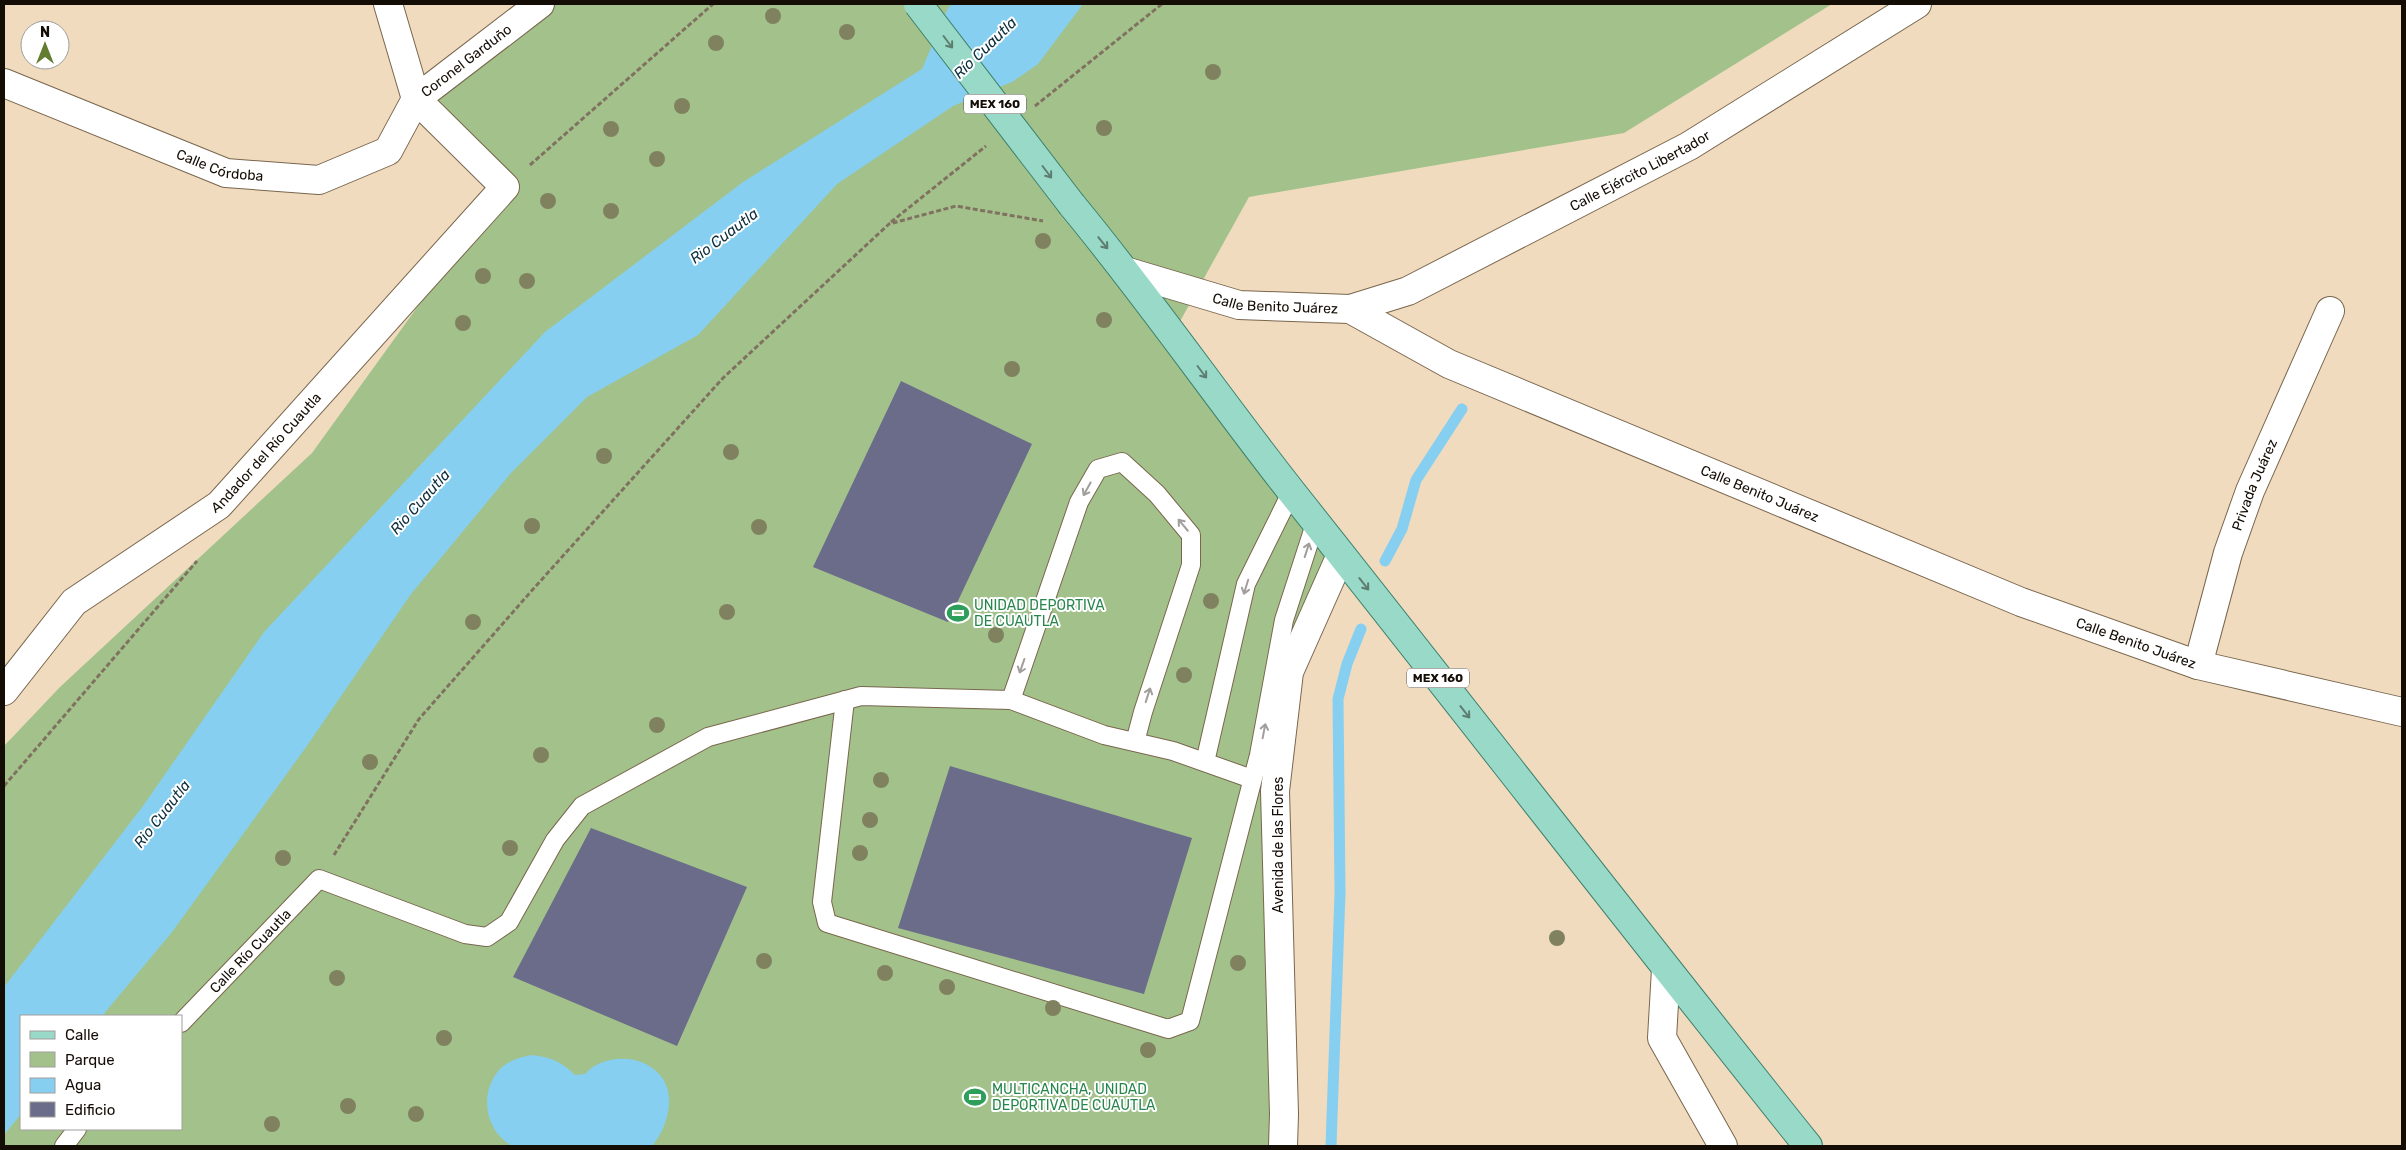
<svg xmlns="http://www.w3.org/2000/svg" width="2406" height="1150" viewBox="0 0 2406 1150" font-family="Rubik,sans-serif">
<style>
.green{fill:#a3c28b;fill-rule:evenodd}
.water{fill:#86cff0}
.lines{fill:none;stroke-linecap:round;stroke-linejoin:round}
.stream{stroke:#86cff0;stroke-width:11}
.building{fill:#6b6c89}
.lane-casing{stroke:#79664d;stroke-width:20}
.street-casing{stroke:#79664d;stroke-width:30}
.primary-casing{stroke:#3e816c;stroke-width:30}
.path{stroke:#807260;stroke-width:3;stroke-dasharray:5 2.5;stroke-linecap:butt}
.lane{stroke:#fff;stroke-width:18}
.street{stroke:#fff;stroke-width:28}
.primary{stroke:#99d9c8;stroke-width:28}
.primary-bridge-casing{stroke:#3e816c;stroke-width:30;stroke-linecap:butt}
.primary-bridge{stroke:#99d9c8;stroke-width:28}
.tree{fill:#80825f}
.oneway{stroke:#5d7d70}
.oneway2{stroke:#a19e9b}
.labels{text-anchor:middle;stroke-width:4;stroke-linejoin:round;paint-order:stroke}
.shield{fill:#fff;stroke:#5a5650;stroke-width:1}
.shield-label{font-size:12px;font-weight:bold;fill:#140d05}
.street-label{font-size:14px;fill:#140d05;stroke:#fff}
.leisure-label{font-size:14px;fill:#27864d;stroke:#fff;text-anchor:start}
.water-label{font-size:15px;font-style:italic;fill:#0c2f3d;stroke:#fff}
</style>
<rect width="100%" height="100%" fill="#f0dbbf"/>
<path class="green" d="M540,4H1832L1624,133L1249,197L1173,334L1341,555L1289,672L1283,1146H4V746L60,687L312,453L504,187L416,99ZM21,1016H181V1129H21Z"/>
<path class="water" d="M952,4H1083L1038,64L1012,82L953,106L837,184L698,335L587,397L511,473L411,594L304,750L172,932L102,1016H21V1114L4,1135V987L143,806L264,632L545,332L743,182L922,69L948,8Z
M532,1055C551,1057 562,1062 575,1075L585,1074C602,1055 639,1053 658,1073C678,1093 668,1127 652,1146H512C484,1130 479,1092 500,1069C509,1060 521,1057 532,1055Z"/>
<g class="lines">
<path class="stream" d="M1385,561L1402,529L1416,480L1462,409
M1331,1146L1340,893L1338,699L1347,664L1361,629"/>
</g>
<path class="building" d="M901,381L1032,444L948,622L813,567Z
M950,766L1192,838L1144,994L898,928Z
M591,828L747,887L677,1046L513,977Z"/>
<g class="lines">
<g class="lane-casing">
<g id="lane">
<path d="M845,700L822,902L827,923L1168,1029L1190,1021L1259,755L1284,620L1316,521"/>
<path d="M1011,700L1079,502L1098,469L1122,462L1157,494L1191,535V565L1143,712L1135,742"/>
<path d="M1205,762L1246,584L1292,491"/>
<path id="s1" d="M181,1023L319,879L465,934L487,937L509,922L555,840L582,806L708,737L861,696L1011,700L1104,735L1173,751L1252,779"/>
<path d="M64,1146L77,1129"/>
</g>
</g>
<g class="street-casing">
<g id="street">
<path id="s2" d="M4,83L226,173L319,180L388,151L416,99L540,4"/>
<path id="s3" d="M1125,271L1239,305L1350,309L1449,364L2021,602L2198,665L2402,712"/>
<path id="s4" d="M1350,309L1408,291L1689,146L1917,4"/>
<path id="s5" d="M2198,665L2228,553L2250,491L2330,311"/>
<path id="s6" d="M4,691L74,602L219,505L505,187L416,99L388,4"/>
<path d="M1666,969L1662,1038L1723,1146"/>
<path d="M1283,1146L1284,1114L1275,791L1289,672L1341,555"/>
</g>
</g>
<g class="primary-casing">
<path id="primary" d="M1072,205C1149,298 1217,397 1291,491C1464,709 1634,929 1808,1146"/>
</g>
<path class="path" d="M1035,106L1162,4
M530,165L713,4
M891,222L986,146
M4,786L197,561
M334,855L419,719L535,587L723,378L889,224L956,206L1043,221"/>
<use href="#lane" class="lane"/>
<use href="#street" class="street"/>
<use href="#primary" class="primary"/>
<g class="primary-bridge-casing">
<path id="primary-bridge" d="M918,4L1072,205"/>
</g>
<use href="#primary-bridge" class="primary-bridge"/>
</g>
<g class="tree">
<circle cx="773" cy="16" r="8"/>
<circle cx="847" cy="32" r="8"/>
<circle cx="716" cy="43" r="8"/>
<circle cx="1213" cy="72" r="8"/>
<circle cx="682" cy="106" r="8"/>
<circle cx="1104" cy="128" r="8"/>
<circle cx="611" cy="129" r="8"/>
<circle cx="657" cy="159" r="8"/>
<circle cx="548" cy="201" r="8"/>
<circle cx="611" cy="211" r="8"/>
<circle cx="1043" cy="241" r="8"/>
<circle cx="483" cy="276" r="8"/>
<circle cx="527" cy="281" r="8"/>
<circle cx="1104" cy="320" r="8"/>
<circle cx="463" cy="323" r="8"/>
<circle cx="1012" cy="369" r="8"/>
<circle cx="731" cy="452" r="8"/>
<circle cx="604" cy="456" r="8"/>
<circle cx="532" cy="526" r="8"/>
<circle cx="759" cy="527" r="8"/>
<circle cx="1211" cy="601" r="8"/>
<circle cx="727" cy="612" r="8"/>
<circle cx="473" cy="622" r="8"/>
<circle cx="996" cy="635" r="8"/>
<circle cx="1184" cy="675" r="8"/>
<circle cx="657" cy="725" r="8"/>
<circle cx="541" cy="755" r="8"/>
<circle cx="370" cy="762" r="8"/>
<circle cx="881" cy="780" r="8"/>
<circle cx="870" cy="820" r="8"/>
<circle cx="510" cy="848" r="8"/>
<circle cx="860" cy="853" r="8"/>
<circle cx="283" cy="858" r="8"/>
<circle cx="1557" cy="938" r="8"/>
<circle cx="764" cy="961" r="8"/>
<circle cx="1238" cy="963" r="8"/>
<circle cx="885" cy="973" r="8"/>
<circle cx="337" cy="978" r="8"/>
<circle cx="947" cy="987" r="8"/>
<circle cx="1053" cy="1008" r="8"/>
<circle cx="444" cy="1038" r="8"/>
<circle cx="1148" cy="1050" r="8"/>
<circle cx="348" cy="1106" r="8"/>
<circle cx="416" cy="1114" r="8"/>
<circle cx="272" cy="1124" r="8"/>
</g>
<defs><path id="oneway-shaft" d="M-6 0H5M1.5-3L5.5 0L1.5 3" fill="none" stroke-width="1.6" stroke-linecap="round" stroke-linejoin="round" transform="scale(1.25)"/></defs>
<g class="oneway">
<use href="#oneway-shaft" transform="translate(948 42) rotate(53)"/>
<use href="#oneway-shaft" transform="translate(1047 172) rotate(53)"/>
<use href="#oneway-shaft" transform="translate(1103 243) rotate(51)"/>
<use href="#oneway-shaft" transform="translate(1202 372) rotate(53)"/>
<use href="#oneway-shaft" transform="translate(1364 584) rotate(52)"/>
<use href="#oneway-shaft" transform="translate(1465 712) rotate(52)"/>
</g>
<g class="oneway2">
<use href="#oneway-shaft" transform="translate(1087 489) rotate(119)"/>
<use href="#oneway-shaft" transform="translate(1183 525) rotate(-130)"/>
<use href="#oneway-shaft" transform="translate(1307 550) rotate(-72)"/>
<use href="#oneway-shaft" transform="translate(1246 587) rotate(107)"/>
<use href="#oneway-shaft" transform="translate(1022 666) rotate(109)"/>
<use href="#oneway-shaft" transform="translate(1148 695) rotate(-72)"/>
<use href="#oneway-shaft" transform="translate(1264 731) rotate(-79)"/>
</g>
<defs>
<g id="stadium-bare" transform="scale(1.725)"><path d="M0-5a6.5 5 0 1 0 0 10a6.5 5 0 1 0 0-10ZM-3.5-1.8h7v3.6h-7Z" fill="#2e9e5b" stroke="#fff" stroke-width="2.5" paint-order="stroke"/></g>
</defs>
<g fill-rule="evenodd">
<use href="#stadium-bare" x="958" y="613"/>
<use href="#stadium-bare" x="975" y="1097"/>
</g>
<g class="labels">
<g class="shield">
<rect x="964" y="94.5" width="62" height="19" rx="4"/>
<rect x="1407" y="668.5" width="62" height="19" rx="4"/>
</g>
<g class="shield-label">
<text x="995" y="108">MEX 160</text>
<text x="1438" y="682">MEX 160</text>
</g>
<g class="street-label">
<text dy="5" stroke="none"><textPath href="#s2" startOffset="530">Coronel Garduño</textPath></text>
<text dy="5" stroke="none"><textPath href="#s2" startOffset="232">Calle Córdoba</textPath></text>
<text dy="5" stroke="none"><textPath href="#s4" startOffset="322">Calle Ejército Libertador</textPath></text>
<text dy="5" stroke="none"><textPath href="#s3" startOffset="155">Calle Benito Juárez</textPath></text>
<text dy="5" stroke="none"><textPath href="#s6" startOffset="358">Andador del Río Cuautla</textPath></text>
<text dy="5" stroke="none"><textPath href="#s5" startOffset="189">Privada Juárez</textPath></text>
<text dy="5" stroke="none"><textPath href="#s3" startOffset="680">Calle Benito Juárez</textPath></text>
<text dy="5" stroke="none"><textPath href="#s3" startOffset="1085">Calle Benito Juárez</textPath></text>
<text transform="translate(1278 845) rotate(-90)" y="5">Avenida de las Flores</text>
<text dy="5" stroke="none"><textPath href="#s1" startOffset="100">Calle Río Cuautla</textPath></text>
</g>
<g class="leisure-label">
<text x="974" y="610">UNIDAD DEPORTIVA<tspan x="974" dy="16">DE CUAUTLA</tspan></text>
<text x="992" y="1094">MULTICANCHA, UNIDAD<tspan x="992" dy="16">DEPORTIVA DE CUAUTLA</tspan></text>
</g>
<g class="water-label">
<text transform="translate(985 48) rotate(-44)" y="5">Río Cuautla</text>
<text transform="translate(724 236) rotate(-37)" y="5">Rio Cuautla</text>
<text transform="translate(420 502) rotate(-48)" y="5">Rio Cuautla</text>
<text transform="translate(162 814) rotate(-52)" y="5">Rio Cuautla</text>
</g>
</g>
<rect width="2406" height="1150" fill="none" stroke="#140d05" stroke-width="10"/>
<rect x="20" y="1015" width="162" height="115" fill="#ffffff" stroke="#a19e9b"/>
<rect x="30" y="1031" width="25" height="8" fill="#99d9c8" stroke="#a19e9b"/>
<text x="65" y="1040" font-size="15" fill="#140d05">Calle</text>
<rect x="30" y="1052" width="25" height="15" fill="#a3c28b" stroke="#a19e9b"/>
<text x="65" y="1065" font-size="15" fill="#140d05">Parque</text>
<rect x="30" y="1078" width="25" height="15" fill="#86cff0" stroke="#a19e9b"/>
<text x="65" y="1090" font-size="15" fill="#140d05">Agua</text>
<rect x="30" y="1102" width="25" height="15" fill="#6b6c89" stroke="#a19e9b"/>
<text x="65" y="1115" font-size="15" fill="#140d05">Edificio</text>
<g transform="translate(45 45)"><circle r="24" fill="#ffffff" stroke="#a19e9b"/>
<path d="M0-4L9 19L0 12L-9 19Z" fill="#637d30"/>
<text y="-8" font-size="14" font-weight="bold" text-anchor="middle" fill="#140d05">N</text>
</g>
</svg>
